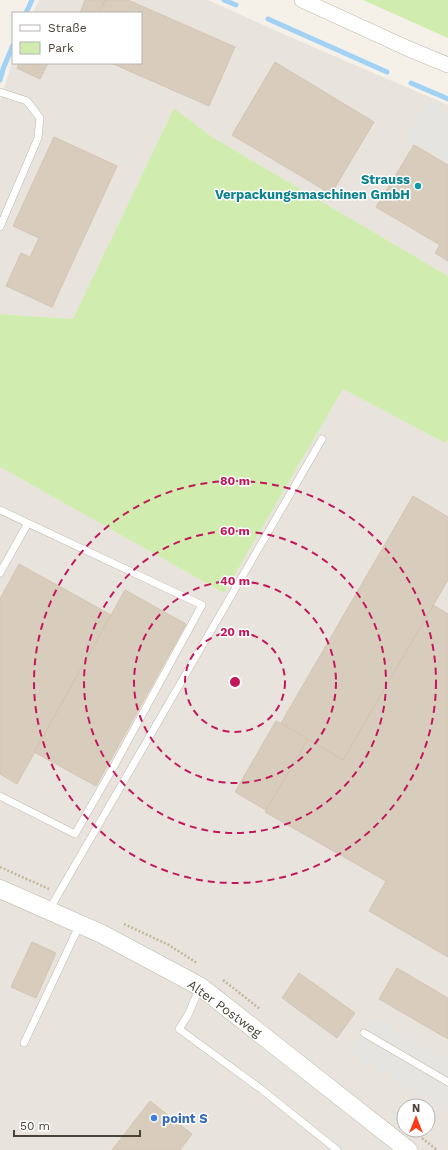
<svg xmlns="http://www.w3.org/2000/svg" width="448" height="1150" viewBox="0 0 448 1150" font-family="'Work Sans',sans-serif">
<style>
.industrial{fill:#e8e3dd;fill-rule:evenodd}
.green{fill:#d0ecaf}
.parking{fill:#e6e4e0}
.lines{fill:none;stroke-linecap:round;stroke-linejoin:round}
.stream{stroke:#a1d2f5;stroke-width:5}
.building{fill:#d8cdbd;stroke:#d3c5b0}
.service-casing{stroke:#c1b9aa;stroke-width:8}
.minor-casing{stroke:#c1b9aa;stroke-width:16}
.tertiary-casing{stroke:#c1b9aa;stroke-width:19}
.path{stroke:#c4b69a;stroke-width:2.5;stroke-dasharray:2 2;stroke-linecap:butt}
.service{stroke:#fff;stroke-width:7}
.minor{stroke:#fff;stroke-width:15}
.tertiary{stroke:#fff;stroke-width:18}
.ring{fill:none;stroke:#c2185b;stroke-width:2;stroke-dasharray:7 5}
.culture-dot{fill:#0f9aa8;stroke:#fff;stroke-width:1.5}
.shop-dot{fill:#3f7fe0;stroke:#fff;stroke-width:1.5}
.labels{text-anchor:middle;stroke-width:3;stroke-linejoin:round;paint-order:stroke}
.culture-label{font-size:13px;font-weight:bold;fill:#0d838f;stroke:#fff;text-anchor:end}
.street-label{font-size:13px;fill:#494236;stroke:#fff}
.shop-label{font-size:13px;font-weight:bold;fill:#366cbe;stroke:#fff;text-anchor:start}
.centre{fill:#c2185b;stroke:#fff;stroke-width:2}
.ring-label{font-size:12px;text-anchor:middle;font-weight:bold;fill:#c2185b;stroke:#fff;stroke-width:3;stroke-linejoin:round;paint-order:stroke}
</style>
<rect width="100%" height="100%" fill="#f5f1e8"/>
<path class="industrial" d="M39,0H208L283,34L448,105V276L212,137L174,108L73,319L0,314V101L13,60V63H141V13H33Z
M343,389L445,443L448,439V1150H0V467L224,593ZM404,1106H428V1130H404Z"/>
<path class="green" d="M363,0H448V38Z
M174,108L212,137L448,276V439L445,443L343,389L224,593L0,467V314L73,319Z"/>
<path class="parking" d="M426,101L448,114V162L408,139L420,110Z
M371,1017L448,1061V1110L350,1053Z"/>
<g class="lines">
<path class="stream" d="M224,0L236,5
M26,13L32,0
M268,19L387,72
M0,80L3,69L13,45
M411,83L448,99"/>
</g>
<path class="building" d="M85,0H105L99,13H80Z
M105,0H128L235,47L209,106L111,63H141V13H99Z
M275,62L374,122L331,194L232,135Z
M19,63H48L40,79L17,68Z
M54,137L117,166L52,307L6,286L21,253L30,257L39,238L13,226Z
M414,145L448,165V261L435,253L440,245L376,207Z
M413,496L448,517V580L343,760L281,723Z
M19,564L111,615L17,784L0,774V599Z
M125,590L186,624L96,786L34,752Z
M433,605L448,614V957L369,911L386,881L265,812L308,739L343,760Z
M276,721L308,739L266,810L235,792Z
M32,942L56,953L36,998L11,987Z
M397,968L448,998V1039L379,999Z
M299,973L355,1013L337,1038L282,998Z
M150,1101L192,1134L180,1150H112Z"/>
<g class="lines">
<g class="service-casing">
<path id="service" d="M0,92L27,101L40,118L38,138L0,227
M0,510L202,605L114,766L75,834L0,796
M0,573L28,523
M49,910L322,439
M200,987L188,1015L179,1029L261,1089L337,1150
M364,1033L448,1082
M24,1043L80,924"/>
</g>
<g class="minor-casing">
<path id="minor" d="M302,0L409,49L448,65"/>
</g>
<g class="tertiary-casing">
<path id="tertiary" d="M0,889L102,934L201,987L408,1150"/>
</g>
<path class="path" d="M0,867L49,889
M124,924L169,945L197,963
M223,980L260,1009
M422,1138L437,1150"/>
<use href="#service" class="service"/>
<use href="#minor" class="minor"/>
<use href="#tertiary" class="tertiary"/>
</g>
<g class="ring">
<circle cx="235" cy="682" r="50"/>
<circle cx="235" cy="682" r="101"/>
<circle cx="235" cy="682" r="151"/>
<circle cx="235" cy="682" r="201"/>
</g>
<circle class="culture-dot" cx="418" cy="186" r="4"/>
<circle class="shop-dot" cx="154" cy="1118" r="4"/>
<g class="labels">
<g class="culture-label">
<text x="410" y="184">Strauss<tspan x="410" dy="15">Verpackungsmaschinen GmbH</tspan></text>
</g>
<g class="street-label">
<text transform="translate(225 1008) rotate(36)" y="5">Alter Postweg</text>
</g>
<g class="shop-label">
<text x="162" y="1123">point S</text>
</g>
</g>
<circle cx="235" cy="682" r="6" class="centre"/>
<g class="ring-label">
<text x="235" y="485">80 m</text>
<text x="235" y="535">60 m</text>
<text x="235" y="585">40 m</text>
<text x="235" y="636">20 m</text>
</g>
<rect x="12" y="12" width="130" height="52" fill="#ffffff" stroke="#b6b3af"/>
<rect x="20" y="25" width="20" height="6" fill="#ffffff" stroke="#b6b3af"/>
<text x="48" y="32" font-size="12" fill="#494236">Straße</text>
<rect x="20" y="42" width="20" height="12" fill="#d0ecaf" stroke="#b6b3af"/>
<text x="48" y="52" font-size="12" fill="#494236">Park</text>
<g transform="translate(416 1118)"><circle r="19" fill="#ffffff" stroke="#b6b3af"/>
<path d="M0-3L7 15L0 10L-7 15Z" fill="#ff3a15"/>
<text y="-6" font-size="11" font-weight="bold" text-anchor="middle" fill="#494236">N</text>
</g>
<path d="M14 1130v6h126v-6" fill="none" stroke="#494236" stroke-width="2"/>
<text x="20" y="1130" font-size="12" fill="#494236" stroke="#ffffff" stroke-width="3" paint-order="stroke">50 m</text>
</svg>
